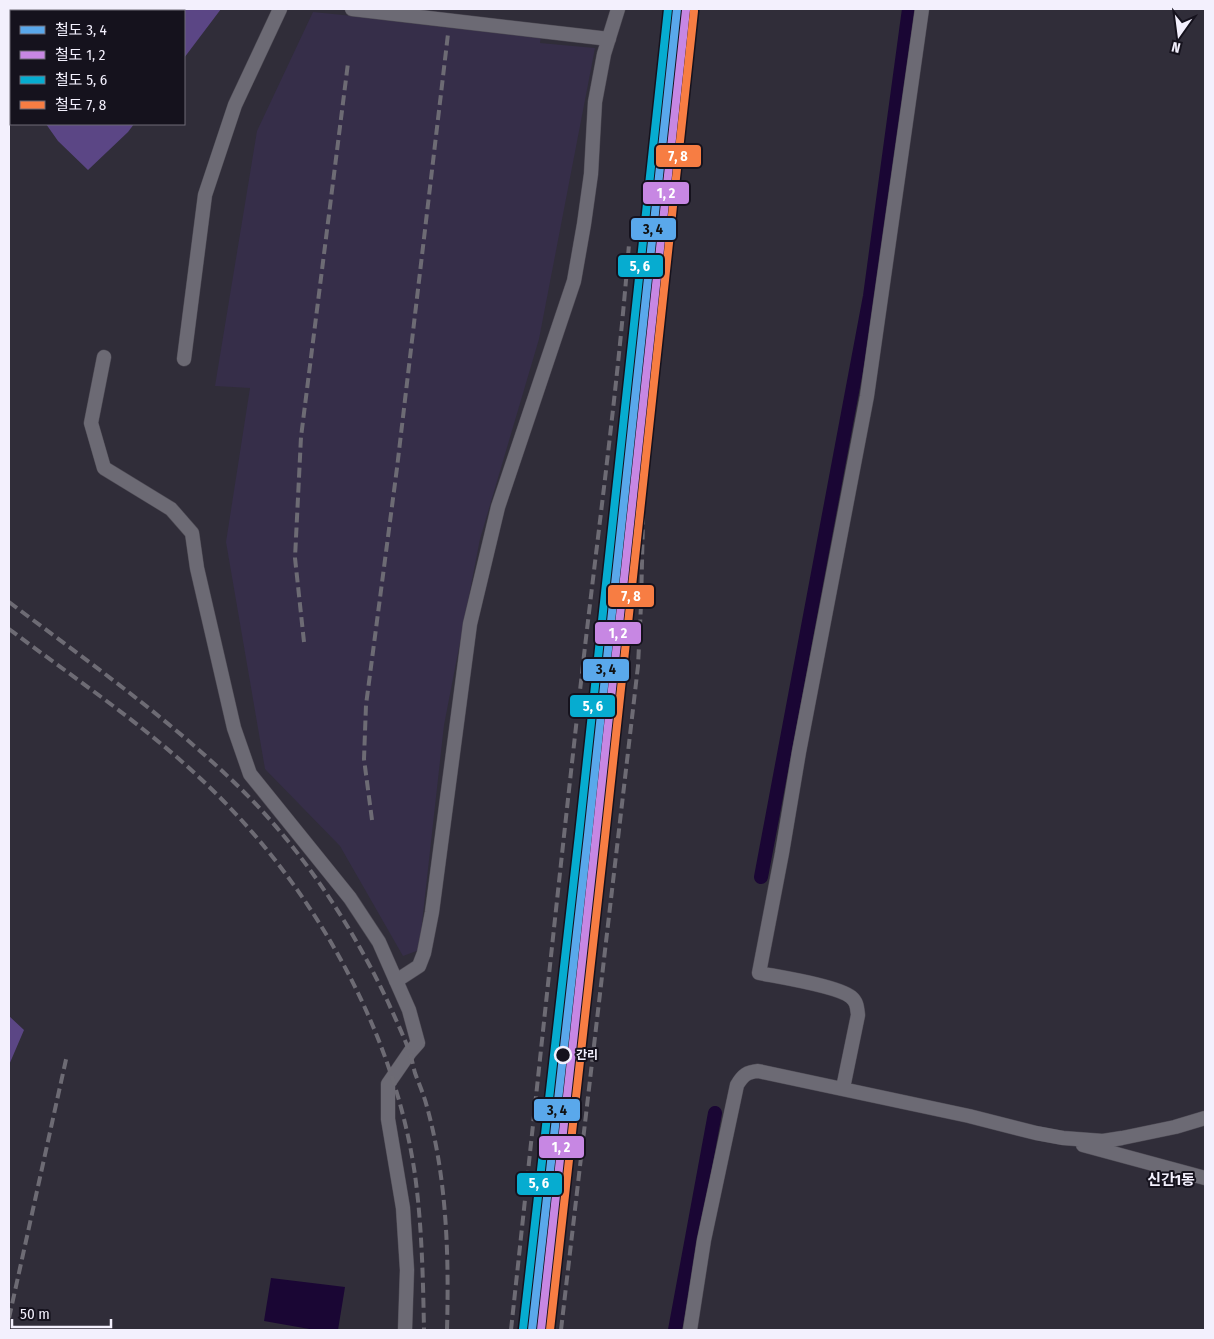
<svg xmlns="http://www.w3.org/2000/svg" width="1214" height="1339" viewBox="0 0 1214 1339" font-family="'Fira Sans Condensed','Noto Sans KR',sans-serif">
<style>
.built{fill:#362e49}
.forest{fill:#5b4685}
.water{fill:#1a0634}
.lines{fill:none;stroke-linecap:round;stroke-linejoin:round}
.canal{stroke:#1a0634;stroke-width:14}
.minor-casing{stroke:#4d4a54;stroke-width:15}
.minor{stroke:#6c6a74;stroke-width:14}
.rail{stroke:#6d6b74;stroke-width:4;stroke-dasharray:10 5;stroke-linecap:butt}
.rail-1-casing{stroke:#15121d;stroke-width:11}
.rail-2-casing{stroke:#15121d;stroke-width:11}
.rail-3-casing{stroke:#15121d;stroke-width:11}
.rail-4-casing{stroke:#15121d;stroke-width:11}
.rail-1{stroke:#5aa8eb;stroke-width:8}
.rail-2{stroke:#c787e3;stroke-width:8}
.rail-3{stroke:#06acd0;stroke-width:8}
.rail-4{stroke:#f77d43;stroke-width:8}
.stop-dot{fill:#15121d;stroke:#f3f0fd;stroke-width:2.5}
.labels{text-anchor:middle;stroke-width:4;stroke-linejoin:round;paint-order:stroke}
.stop-label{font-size:12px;font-weight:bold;fill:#f3f0fd;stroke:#15121d;text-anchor:start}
.quarter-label{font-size:15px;font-weight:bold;fill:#f3f0fd;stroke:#15121d}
.line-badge{stroke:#15121d;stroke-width:2}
.badge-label{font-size:14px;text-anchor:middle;font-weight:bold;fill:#fff}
.pale-badge-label{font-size:14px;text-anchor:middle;font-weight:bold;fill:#111}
</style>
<rect width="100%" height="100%" fill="#302d39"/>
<path class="built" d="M313,12L541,35L540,43L595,48L539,339L480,539L444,725L419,950L403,956L340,846L265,769L226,542L250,388L215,386L257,131Z"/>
<path class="forest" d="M101,9H221L184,58V11H99Z
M46,124H134L128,132L88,170L58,141Z
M9,1016L24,1030L9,1065Z"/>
<path class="water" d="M271,1278L345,1287L338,1330H315L264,1321Z"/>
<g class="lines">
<path class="canal" d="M761,877L870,296L909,9
M675,1330L715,1113"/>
<g class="minor-casing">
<path id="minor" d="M352,9L609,39
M104,357L91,423L104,468L171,509L192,533L197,568L234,728L250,774L350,898L379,942L409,1010L418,1043L410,1052L388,1084V1119L403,1208L407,1270L405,1330
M184,359L205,195L235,105L280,9
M396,981L419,966L424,953L432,912L470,624L498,507L574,281L584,224L591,174L595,102L604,54L618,9
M843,1088L858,1015C857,1007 857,1002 851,997C838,986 779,977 759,973L782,853L799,752L867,396L922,9
M1083,1145L1205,1178
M690,1330L704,1240L737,1085C743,1075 747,1072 758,1071L969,1116L1036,1133L1063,1138L1103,1141L1122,1138L1175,1127L1205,1118"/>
</g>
<use href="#minor" class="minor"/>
<path class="rail" d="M9,602C91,664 177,724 250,798C306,856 353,928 388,1002C395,1018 403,1034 409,1051C412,1058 413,1066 415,1073C419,1084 424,1095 427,1107C447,1179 449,1256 447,1330
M9,629C74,678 143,724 202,780C310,881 394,1028 415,1175C422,1226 423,1279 424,1330
M304,642L295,558L301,437L348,63
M372,820L364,759L366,705L397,468L448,34
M9,1318L67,1055
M511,1330C535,1108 558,886 583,664C599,524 618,385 629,244
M561,1330L638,666L641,605L646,391L687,9"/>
<g class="rail-1-casing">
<path id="rail-1" d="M532,1330L588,835L677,9"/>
</g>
<g class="rail-2-casing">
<path id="rail-2" d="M541,1330L596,836L686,10"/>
</g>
<g class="rail-3-casing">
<path id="rail-3" d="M523,1329L579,834L668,9"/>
</g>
<g class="rail-4-casing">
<path id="rail-4" d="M550,1330L605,837L694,11"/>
</g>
<use href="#rail-1" class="rail-1"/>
<use href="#rail-2" class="rail-2"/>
<use href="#rail-3" class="rail-3"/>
<use href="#rail-4" class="rail-4"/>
</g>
<circle class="stop-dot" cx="563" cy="1055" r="8"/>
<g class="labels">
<g class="stop-label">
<text x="576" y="1059">간리</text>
</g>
<g class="quarter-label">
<text x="1171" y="1185">신간1동</text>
</g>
</g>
<g class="line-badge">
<rect x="655" y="144" width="47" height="24" rx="5" fill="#f77d43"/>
<rect x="642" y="181" width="48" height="24" rx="5" fill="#c787e3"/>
<rect x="630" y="217" width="47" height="24" rx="5" fill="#5aa8eb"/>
<rect x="617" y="254" width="47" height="24" rx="5" fill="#06acd0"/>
<rect x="607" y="584" width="48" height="24" rx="5" fill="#f77d43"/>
<rect x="594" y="621" width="48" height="24" rx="5" fill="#c787e3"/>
<rect x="582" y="658" width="48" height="24" rx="5" fill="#5aa8eb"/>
<rect x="569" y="694" width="47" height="24" rx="5" fill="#06acd0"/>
<rect x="533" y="1098" width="48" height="24" rx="5" fill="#5aa8eb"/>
<rect x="538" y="1135" width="47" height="24" rx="5" fill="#c787e3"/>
<rect x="516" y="1172" width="47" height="24" rx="5" fill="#06acd0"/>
</g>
<g class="badge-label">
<text x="678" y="161">7, 8</text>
<text x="666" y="198">1, 2</text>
<text x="640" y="271">5, 6</text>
<text x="631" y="601">7, 8</text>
<text x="618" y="638">1, 2</text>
<text x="593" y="711">5, 6</text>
<text x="561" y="1152">1, 2</text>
<text x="539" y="1188">5, 6</text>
</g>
<g class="pale-badge-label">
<text x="653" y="234">3, 4</text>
<text x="606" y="674">3, 4</text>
<text x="557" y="1115">3, 4</text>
</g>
<rect width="1214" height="1339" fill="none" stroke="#f3f0fd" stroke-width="20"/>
<rect x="10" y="10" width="175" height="115" fill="#15121d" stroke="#6e6b77"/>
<rect x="20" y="26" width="25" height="8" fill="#5aa8eb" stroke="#6e6b77"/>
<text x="55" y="35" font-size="15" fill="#f3f0fd">철도 3, 4</text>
<rect x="20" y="51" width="25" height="8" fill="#c787e3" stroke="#6e6b77"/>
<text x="55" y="60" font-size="15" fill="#f3f0fd">철도 1, 2</text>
<rect x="20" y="76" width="25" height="8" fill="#06acd0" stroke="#6e6b77"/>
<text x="55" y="85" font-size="15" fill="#f3f0fd">철도 5, 6</text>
<rect x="20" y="101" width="25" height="8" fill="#f77d43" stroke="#6e6b77"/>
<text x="55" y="110" font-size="15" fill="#f3f0fd">철도 7, 8</text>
<g transform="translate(1179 35) rotate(194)" stroke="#15121d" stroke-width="4" paint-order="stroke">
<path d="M0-4L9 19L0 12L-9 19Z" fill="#f3f0fd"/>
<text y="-8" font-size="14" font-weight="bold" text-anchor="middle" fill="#f3f0fd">N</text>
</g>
<path d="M12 1319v8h99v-8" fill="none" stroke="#f3f0fd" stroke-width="2.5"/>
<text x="20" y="1319" font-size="15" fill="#f3f0fd" stroke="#15121d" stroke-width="4" paint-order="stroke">50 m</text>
</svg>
